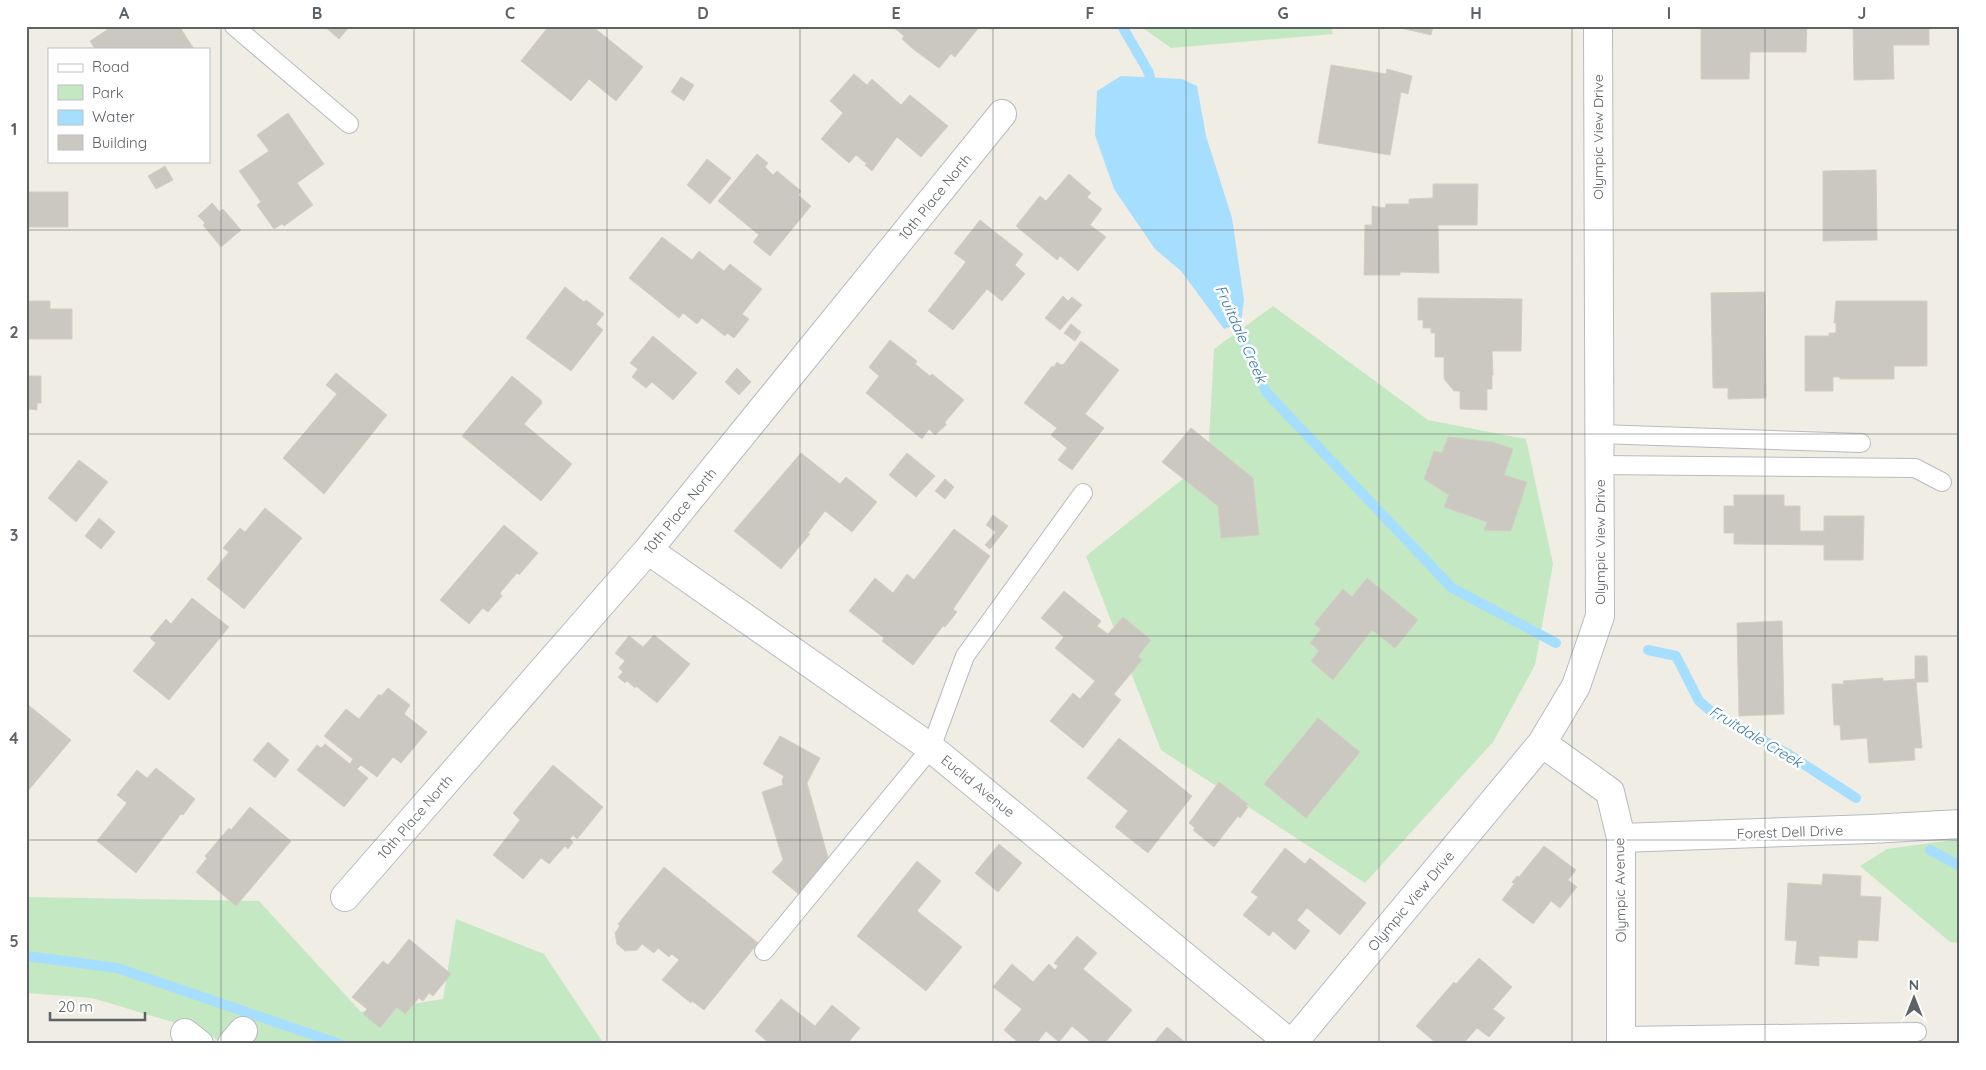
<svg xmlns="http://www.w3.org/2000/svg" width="1986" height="1070" viewBox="0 0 1986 1070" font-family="Quicksand,sans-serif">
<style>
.green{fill:#c4e8c1}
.water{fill:#a6deff}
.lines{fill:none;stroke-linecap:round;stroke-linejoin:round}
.stream{stroke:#a6deff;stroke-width:10}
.building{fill:#cbc8c2;stroke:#d5cec3}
.lane-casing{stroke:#b8bbbf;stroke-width:20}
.street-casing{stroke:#b8bbbf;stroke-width:30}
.secondary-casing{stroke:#b7bbc0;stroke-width:30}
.lane{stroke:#fff;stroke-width:18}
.street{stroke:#fff;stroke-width:28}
.secondary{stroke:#fff;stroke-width:28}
.grid{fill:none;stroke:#5d6266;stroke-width:1;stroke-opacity:0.55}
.labels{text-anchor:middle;stroke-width:5;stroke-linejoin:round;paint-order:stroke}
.street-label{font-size:14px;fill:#5d6266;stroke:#fff}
.water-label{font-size:15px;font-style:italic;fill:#3c7aac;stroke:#fff}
.neatline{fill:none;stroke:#5d6266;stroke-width:2}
.grid-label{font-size:16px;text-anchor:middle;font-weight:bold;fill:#5d6266}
</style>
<rect width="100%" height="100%" fill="#f0ede5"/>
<path class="green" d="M1140,26H1331L1333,34L1171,48Z
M1273,306L1428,420L1526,439L1553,564L1535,665L1493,742L1365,883L1161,750L1086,556L1208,459L1214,349Z
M1960,839V943L1950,942L1860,866L1887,849Z
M26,897L259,901L361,1012L443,999L456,919L544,954L604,1044H223L206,1032L92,998L26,993Z"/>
<path class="water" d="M1121,76L1182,79L1197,86L1206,136L1232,218L1244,300L1241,323L1224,329L1181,271L1155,249L1114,189L1095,135L1097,91Z"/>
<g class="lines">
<path class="stream" d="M1122,26L1148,71L1154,90
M1232,313L1266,392L1452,588L1556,643
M1648,650L1676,656L1699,701L1713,713L1788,754L1856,798
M1930,850L1960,866
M26,956L117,968L340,1044"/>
</g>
<path class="building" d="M113,26H179L194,49H95L90,41Z
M324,26H350L339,39Z
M549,26H592L643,67L616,101L589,79L571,101L521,61Z
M894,26H980L955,57L951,54L939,68L913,49L902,39L904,36L893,27Z
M989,26H1010V27L990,29Z
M1392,26H1433L1431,35Z
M1701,26H1807L1806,52H1750L1749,79H1701Z
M1853,26H1929V45H1893L1894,79L1854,80Z
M1331,65L1386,74L1387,69L1412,76L1408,94L1401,92L1390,155L1318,143Z
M854,74L867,85L872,79L901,105L910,95L948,126L921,157L897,137L872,171L865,165L867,164L856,155L849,163L821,139L843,113L830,101Z
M681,77L694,85L684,101L671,92Z
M288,113L324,164L297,183L313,205L284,226L282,224L274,229L257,205L261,202L239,171L269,151L257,135Z
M757,154L768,163L765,167L773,175L777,171L801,191L798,195L811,206L770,256L753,242L759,235L718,201Z
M707,159L731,178L710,204L687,185Z
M165,166L173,180L156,189L148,176Z
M1876,170L1877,240L1823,241V171Z
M1069,174L1091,193L1087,197L1102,209L1090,225L1106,237L1078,271L1060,256L1057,260L1016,226L1040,196L1046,201Z
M1433,184H1478L1477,225H1438L1439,273L1400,272V275H1364L1365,225H1372V206L1385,208L1386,204H1409V199L1433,198Z
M26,192H68V227H26Z
M212,203L220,212L223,209L241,230L221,247L203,225L205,223L198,216Z
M980,220L1023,254L1015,265L1025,274L1002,301L987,289L953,330L928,311L966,262L954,253Z
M662,237L692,260L699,251L724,271L730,264L762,289L742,314L749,319L734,338L727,333L725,336L702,318L697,324L683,313L679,318L629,278Z
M565,287L584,302L586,300L604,314L596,324L603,330L571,371L526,338Z
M1765,292L1766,398L1728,399V388H1713L1711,293Z
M1063,296L1068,301L1072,297L1082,305L1060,330L1045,318Z
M1418,298L1522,299L1521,351H1492L1493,375H1492V389H1487V410L1460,409V391H1454L1444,379V357H1435V333H1431V328H1423V320H1418Z
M26,301H50V309H72V339H26Z
M1836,301H1927V366H1894V379H1840V377H1833V391H1805V336H1829V333H1836V323H1834Z
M1071,324L1081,332L1075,341L1064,333Z
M653,336L697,373L673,400L652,382L646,388L632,377L638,369L630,363Z
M890,340L917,361L915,364L930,376L932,374L964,400L945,422L946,425L935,435L929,429L922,439L866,393L879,376L869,367Z
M1081,341L1119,370L1085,414L1104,428L1072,470L1058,460L1067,448L1051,435L1057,428L1024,403L1052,366L1054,367L1057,362L1061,365L1064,364Z
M737,368L751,382L739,395L725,382Z
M336,373L387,415L324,494L283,458L337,394L326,385Z
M26,376H41V403H37V410L26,409Z
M512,376L541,400L542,403L524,424L572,464L541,501L462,436Z
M1191,428L1253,478L1259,535L1221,538L1218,506L1162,462Z
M1448,437L1493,442L1513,449L1504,475L1527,482L1511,531L1484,530L1487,522L1444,507L1449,495L1424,479L1434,451L1442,453Z
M801,453L840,484L846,477L877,502L852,532L825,511L808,533L810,534L781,569L734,531Z
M907,453L935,476L916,497L889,475Z
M79,460L108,482L76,522L48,498Z
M26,473H27V518H26Z
M945,479L954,487L945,499L935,491Z
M1734,495H1784V506H1800V531H1824V516H1864L1863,560H1824V545L1734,544V533H1724V506H1734Z
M265,508L302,538L244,609L207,579L229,552L223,548L240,528L245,532Z
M993,515L1008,526L990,549L985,545L996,532L986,525Z
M99,518L115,532L101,549L85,536Z
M504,525L538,553L519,575L517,573L500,593L502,596L488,612L483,608L469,624L440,600Z
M954,529L990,556L953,609L957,612L945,627L943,626L913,665L882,641L884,638L849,611L875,578L893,593L907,574L914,580Z
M1367,578L1418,620L1395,648L1372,630L1333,680L1311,661L1319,651L1310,643L1321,629L1314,624L1343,589L1352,597Z
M1064,591L1101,621L1097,626L1108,634L1123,617L1151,640L1138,656L1142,660L1114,694L1121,700L1083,748L1050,721L1073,693L1080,699L1095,681L1055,648L1064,637L1041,618Z
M192,598L229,627L169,700L133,671L156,643L150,638L166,619L171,624Z
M1782,621L1784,714L1739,716L1737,623Z
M654,635L690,664L657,703L636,686L635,688L627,681L625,683L618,677L623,672L619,668L625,661L615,653L629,636L643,647Z
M1915,656H1927L1928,682H1916L1922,748H1914L1915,760L1869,763L1867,738L1841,740L1840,725H1834L1832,684H1844L1843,681L1883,678V681L1915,679Z
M388,688L410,705L404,714L427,732L401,763L393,757L377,777L361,765L357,769L368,778L344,807L297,770L317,745L321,748L325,744L350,764L353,759L324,736L346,709L359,719L379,694L381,696Z
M26,703L71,740L26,793Z
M1318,718L1360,752L1306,818L1264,784Z
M780,736L820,758L807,783L829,861L801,896L772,872L783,860L762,792L783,785L782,780L784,776L763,764Z
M1119,738L1192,796L1148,853L1115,827L1128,811L1087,778Z
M268,742L289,760L275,778L253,760Z
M553,765L603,807L577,839L573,835L570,839L573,842L568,849L565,846L549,864L541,858L523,879L493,855L520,820L513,813Z
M156,768L195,799L183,815L181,814L136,873L97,841L127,803L117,795L137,770L147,778Z
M1219,782L1248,804L1246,806L1248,807L1240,818L1238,816L1214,847L1193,830L1195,828L1189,823Z
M250,807L291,841L236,906L196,872L207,858L205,856L229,828L231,830Z
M999,844L1022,863L998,892L975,873Z
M1544,846L1576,870L1568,880L1577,887L1560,908L1551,901L1533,924L1502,900L1514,884L1512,882L1517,876L1519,877Z
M1285,848L1305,864L1310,858L1366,903L1340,935L1307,908L1297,920L1310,931L1295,950L1273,931L1269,936L1243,915L1258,897L1251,892Z
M917,861L941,881L917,911L962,947L926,991L857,936Z
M664,867L758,943L704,1010L692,1001L691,1003L662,980L679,960L672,954L669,957L658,948L654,953L642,944L637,950L625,951L617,944L615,933L620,926L618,924Z
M1823,874L1861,876L1860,896L1881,897L1878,941L1858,940L1857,958L1819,956V966L1795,964L1797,941L1785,940L1788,883L1822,885Z
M1077,936L1097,953L1083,969L1132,1010L1104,1044H1093L1072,1026L1059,1042L1046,1031L1036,1044H1020L1004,1030L1022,1009L993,987L1012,964L1033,982L1049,964L1055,970L1058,966L1054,963Z
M409,939L451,974L433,996L429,993L423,1001L419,998L405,1014L397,1007L380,1028L363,1014L367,1009L352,997L383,961L388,965Z
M1479,958L1512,987L1493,1009L1505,1018L1489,1037L1477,1028L1463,1044H1437L1416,1026L1454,982L1456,984Z
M781,999L815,1026L832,1005L860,1028L847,1044H770L755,1031Z
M1167,1027L1187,1044H1153Z"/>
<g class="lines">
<g class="lane-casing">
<path id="lane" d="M234,26L349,124
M1599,434L1861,443
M1600,465L1915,468L1942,482
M764,951L931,748L965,656L1083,493
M1621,1036L1917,1032"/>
</g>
<g class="street-casing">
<path id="street" d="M648,550L931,748L1291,1044
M1621,838L1871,829L1960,824
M345,897L648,550L1002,114
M185,1033L199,1044
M232,1044L243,1031"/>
</g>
<g class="secondary-casing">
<path id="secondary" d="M1542,743L1610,792L1621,838V1044
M1292,1044L1542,743L1576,686L1600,616L1598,26"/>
</g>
<use href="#lane" class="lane"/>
<use href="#street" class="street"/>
<use href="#secondary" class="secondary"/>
</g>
<path class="grid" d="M221,26V1044M414,26V1044M607,26V1044M800,26V1044M993,26V1044M1186,26V1044M1379,26V1044M1572,26V1044M1765,26V1044M26,230H1960M26,434H1960M26,636H1960M26,840H1960"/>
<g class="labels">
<g class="street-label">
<text transform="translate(1598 137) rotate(-90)" y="5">Olympic View Drive</text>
<text transform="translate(935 197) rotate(-51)" y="5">10th Place North</text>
<text transform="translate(680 511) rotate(-51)" y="5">10th Place North</text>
<text transform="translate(1600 542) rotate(-90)" y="5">Olympic View Drive</text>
<text transform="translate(978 786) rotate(39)" y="5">Euclid Avenue</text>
<text transform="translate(415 817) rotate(-49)" y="5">10th Place North</text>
<text transform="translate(1790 832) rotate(-2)" y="5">Forest Dell Drive</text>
<text transform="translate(1620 890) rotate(-91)" y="5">Olympic Avenue</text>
<text transform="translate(1411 901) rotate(-50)" y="5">Olympic View Drive</text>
</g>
<g class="water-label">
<text transform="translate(1241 334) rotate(66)" y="5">Fruitdale Creek</text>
<text transform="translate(1756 737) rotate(31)" y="5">Fruitdale Creek</text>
</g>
</g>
<rect width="1986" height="1070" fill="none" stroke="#ffffff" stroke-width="55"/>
<rect x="48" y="48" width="162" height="115" fill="#ffffff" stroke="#bec0c2"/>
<rect x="58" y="64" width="25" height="8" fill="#ffffff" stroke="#bec0c2"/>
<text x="92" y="72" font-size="15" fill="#5d6266">Road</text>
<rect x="58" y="85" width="25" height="15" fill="#c4e8c1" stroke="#bec0c2"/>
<text x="92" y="98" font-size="15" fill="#5d6266">Park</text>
<rect x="58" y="110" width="25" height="15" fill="#a6deff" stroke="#bec0c2"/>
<text x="92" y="122" font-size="15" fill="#5d6266">Water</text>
<rect x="58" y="135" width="25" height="15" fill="#cbc8c2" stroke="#bec0c2"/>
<text x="92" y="148" font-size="15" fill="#5d6266">Building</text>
<g transform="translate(1914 998)" stroke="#ffffff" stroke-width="4" paint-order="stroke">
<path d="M0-4L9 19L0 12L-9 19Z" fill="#5d6266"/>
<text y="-8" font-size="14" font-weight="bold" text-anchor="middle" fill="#5d6266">N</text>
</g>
<path d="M50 1012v8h95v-8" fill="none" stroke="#5d6266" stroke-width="2.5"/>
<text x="58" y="1012" font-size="15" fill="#5d6266" stroke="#ffffff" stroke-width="4" paint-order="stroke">20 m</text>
<rect x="28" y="28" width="1930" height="1014" class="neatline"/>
<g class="grid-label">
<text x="124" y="19">A</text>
<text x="317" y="19">B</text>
<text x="510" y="19">C</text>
<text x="703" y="19">D</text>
<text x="896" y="19">E</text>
<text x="1090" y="19">F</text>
<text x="1283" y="19">G</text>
<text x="1476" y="19">H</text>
<text x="1669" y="19">I</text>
<text x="1862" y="19">J</text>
<text x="14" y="135">1</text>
<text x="14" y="338">2</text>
<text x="14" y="541">3</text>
<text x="14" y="744">4</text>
<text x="14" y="947">5</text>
</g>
</svg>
